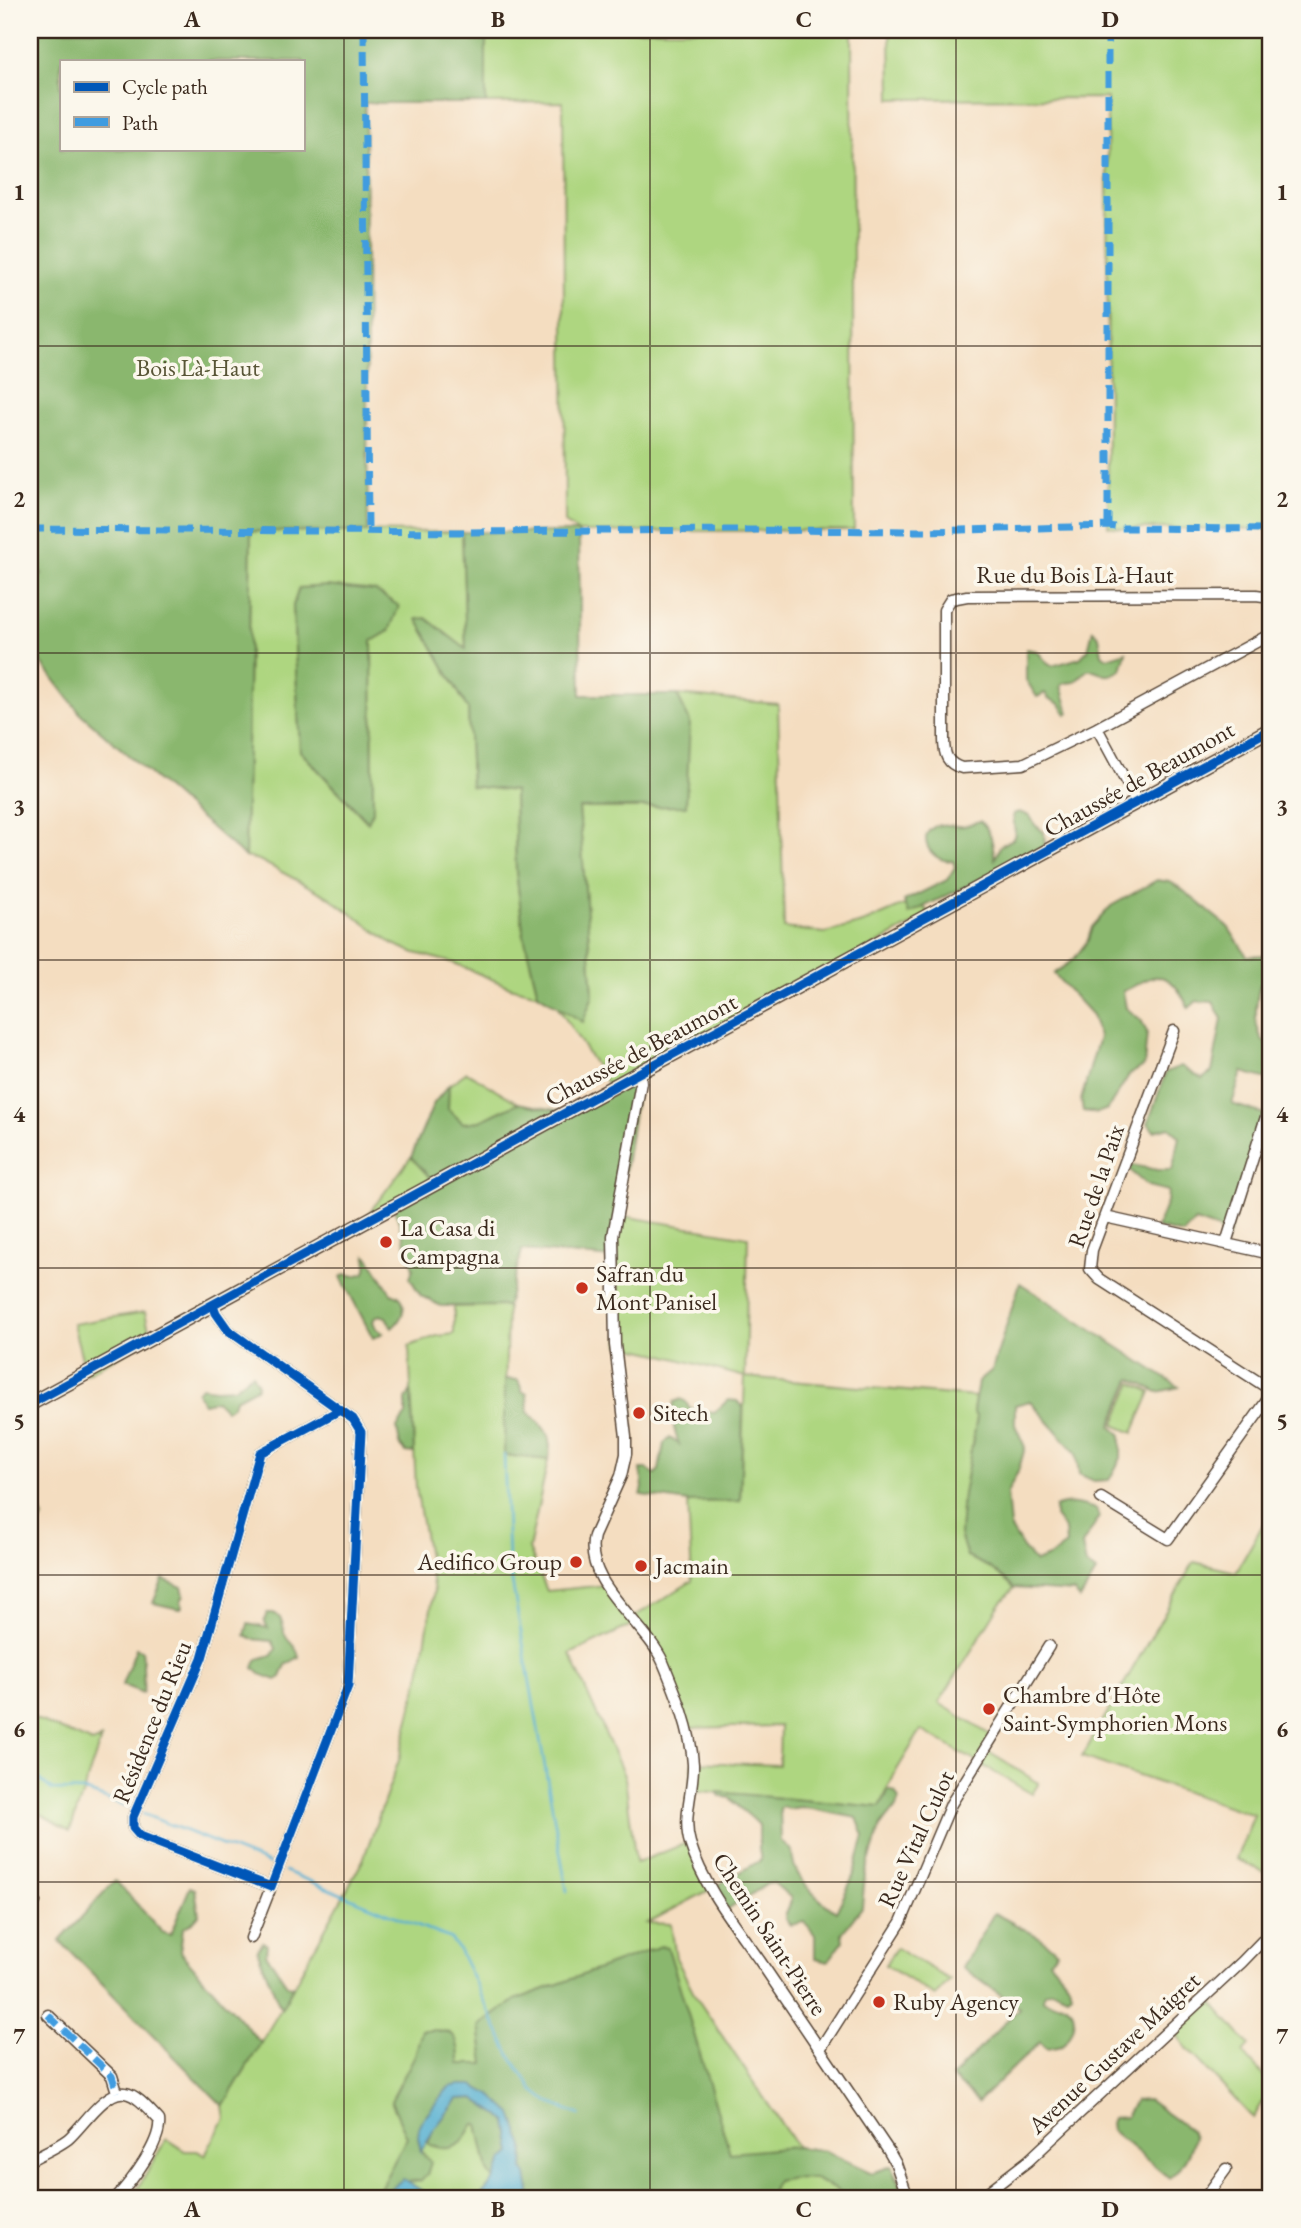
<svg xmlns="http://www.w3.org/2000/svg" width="1301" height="2228" viewBox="0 0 1301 2228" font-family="'EB Garamond',serif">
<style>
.green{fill:#aed680;stroke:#74804f;stroke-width:2;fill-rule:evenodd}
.forest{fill:#8ab76e;stroke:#627046;stroke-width:2;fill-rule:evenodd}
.water{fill:#52afd1;stroke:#466c78;stroke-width:2}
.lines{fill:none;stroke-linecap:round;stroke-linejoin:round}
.stream{stroke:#52afd1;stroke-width:2.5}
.minor-casing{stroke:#574536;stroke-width:13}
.major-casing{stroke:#574536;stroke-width:16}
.minor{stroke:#fff;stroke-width:10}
.major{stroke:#fbbb8d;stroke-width:12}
.quiet{stroke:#3f9ce0;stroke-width:7;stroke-dasharray:14 7;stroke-linecap:butt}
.cycleway-casing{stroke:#fbf7ec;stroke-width:13}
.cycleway{stroke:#0057b8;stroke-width:9}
.grid{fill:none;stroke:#3b2a1e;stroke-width:2;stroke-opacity:0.55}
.poi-dot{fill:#c8321e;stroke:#fbf7ec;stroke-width:2.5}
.labels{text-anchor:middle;stroke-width:7;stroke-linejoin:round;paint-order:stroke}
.park-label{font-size:24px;fill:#585536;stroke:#fbf7ec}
.street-label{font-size:24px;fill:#3b2a1e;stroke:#fbf7ec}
.poi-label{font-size:24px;fill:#3b2a1e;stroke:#fbf7ec;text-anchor:start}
.neatline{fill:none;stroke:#3b2a1e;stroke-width:2.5}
.grid-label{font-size:23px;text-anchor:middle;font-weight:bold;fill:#3b2a1e}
</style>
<rect width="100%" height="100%" fill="#fbf7ec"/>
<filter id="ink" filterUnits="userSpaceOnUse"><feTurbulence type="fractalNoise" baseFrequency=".0143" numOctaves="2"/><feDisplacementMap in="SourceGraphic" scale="14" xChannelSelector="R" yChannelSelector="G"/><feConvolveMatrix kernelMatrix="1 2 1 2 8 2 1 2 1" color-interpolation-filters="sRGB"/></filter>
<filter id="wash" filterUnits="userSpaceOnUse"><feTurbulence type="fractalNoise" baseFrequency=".00686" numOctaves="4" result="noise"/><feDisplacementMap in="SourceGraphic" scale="28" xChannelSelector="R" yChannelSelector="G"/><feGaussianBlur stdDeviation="1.57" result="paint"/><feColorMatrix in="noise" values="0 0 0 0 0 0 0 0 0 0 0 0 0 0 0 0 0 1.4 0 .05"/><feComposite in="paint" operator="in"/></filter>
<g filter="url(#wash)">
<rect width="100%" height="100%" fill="#f4ddc0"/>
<path class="green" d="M486,30H852L854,530L579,532L565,523L563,102L486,103Z
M890,30H1271V529L1121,528L1108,526L1107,98L891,99Z
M251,531L462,532L466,650L417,619L468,709L471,786L514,790L516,871L524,936L538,994L510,987L454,963L415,953L393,944L329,897L259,860L245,857ZM299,588L389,631L372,641L373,811L367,822L300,751L293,606Z
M677,695L778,704L784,928L825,933L863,923L918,899L930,915L610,1088L558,1007L583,1021L593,995L579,808H638L690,722Z
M467,1072L518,1103L480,1121L463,1123L447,1109L449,1085Z
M411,1157L436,1183L361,1224Z
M617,1215L748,1237L745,1377L975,1397L973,1411L977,1418L963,1494L960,1534L967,1557C987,1565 1000,1573 1014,1588L1000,1604L939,1703L992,1736L985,1750L1039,1783L1032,1794L921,1730L895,1773L880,1807L690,1790L693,1762L779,1765L780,1726L686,1728L664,1664L632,1625L570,1654L625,1778L636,1863L689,1842L711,1889L647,1923L671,1924L676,1958L696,1997L797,2147L825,2151L872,2173L892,2166L908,2198H128L140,2185L166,2139L185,2151H197L205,2155L225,2118L223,2106L281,2009L363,1860L399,1760L420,1674L434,1591L416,1488L409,1346L437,1336L454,1334V1307L507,1306L504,1455L548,1460L529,1549L547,1591L606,1585L632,1618L692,1581L688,1502L740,1501L745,1377L663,1355L619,1345Z
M145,1312L151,1339L86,1374L73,1324Z
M1132,1383L1151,1392L1133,1433L1114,1425Z
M30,1489L43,1518L30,1541Z
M1269,1514L1271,1515V1771L1269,1777L1271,1779V1875L1236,1859L1254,1815L1082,1757L1194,1562L1236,1572Z
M30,1717L93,1743L101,1739L70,1831L30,1808Z
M896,1948L950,1980L935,1996L885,1965Z
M1209,1999L1249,2045L1243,2053L1271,2084V2089L1253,2118L1186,2047L1174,2031Z"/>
<path class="forest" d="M30,30H486V103H365L368,532L251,531L245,857L80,713L30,648V585L42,574L30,560ZM61,61H303V149H61Z
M462,532H579L581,695H677L690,722L686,806L579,808L593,995L583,1022L538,994L524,936L516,871L514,791L471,786L468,709L417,619L426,618L466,649Z
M327,586L375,591L399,606L389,631L372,641L373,811L368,822L300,751L293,606L299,588Z
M1093,630L1099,636L1102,654L1107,658L1126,652L1121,670C1099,683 1104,667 1087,670L1075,682L1065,683L1061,686L1069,713L1066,714L1060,704L1048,698L1045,693L1037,697L1026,680V649L1037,651L1048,664L1052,666L1080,658L1088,650Z
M1019,812L1030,816L1035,825L1044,832L1045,848L909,914L904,901L947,880L955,867L953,861C932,863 914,836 936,826C946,822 955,828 964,826C969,825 974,822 980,821C993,832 992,844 995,859L1000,846L1013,839L1015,833L1013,814Z
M1157,880L1170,882L1179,887L1228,927L1247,956L1271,955V981L1260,985C1255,1004 1251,1035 1271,1048V1080L1242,1072L1232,1104L1267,1115L1226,1243L1218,1229L1195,1221L1183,1234L1157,1228L1167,1202L1168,1191L1148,1186L1129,1170L1132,1165L1158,1170H1172L1180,1137L1169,1127L1154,1131L1148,1123L1166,1072L1181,1066L1202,1079L1212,1072L1222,1019L1213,1002L1197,1001L1189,1008C1181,994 1173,975 1154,977C1146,978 1132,988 1123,991L1126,1008L1141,1020L1147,1032L1144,1066L1129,1075L1108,1109L1097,1113L1083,1111L1081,1100L1099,1037L1092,1015L1054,974L1074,959L1088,940L1092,927L1111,906Z
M640,1072L612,1258L522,1250L507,1306H441L421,1296L410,1278L413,1268L394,1206L435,1183L411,1157L434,1103L449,1085L448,1109L463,1123L480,1121L518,1103L567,1112Z
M366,1256L369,1258L391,1293C411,1298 404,1318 392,1328L386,1317L380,1315L375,1317L373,1322L376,1328L383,1333L373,1338L341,1277L345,1274L355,1276L365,1273L367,1265Z
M1020,1283L1179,1387L1158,1392L1131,1379L1111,1426L1121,1435V1458L1109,1480L1093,1481L1079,1474L1076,1453L1030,1401L1015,1405V1425L1025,1447L1019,1469L1007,1493L1010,1527L1023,1548L1035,1562L1049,1557L1066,1545L1065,1530L1055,1517V1507C1069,1500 1082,1505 1096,1509L1099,1517L1082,1545L1086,1565L1096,1572L1080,1599L1074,1592L1014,1588C1000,1573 987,1565 967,1557L960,1534L963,1494L977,1418L973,1411L978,1382L992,1370Z
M252,1374L258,1384L256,1388L235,1399L233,1405L226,1410L216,1400L203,1403L197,1392L201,1387L216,1389L234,1388Z
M505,1379L518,1380L522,1391L527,1394L528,1412C545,1428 554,1435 548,1460L504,1455Z
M411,1390L414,1453L406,1452L400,1445L397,1428L406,1415V1399Z
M681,1399L686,1402L689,1408L714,1413L728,1400L737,1401L743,1407L740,1501L688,1502L641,1495L643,1488L641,1469H647L655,1474L659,1470L664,1443L670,1438L679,1444C674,1431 671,1415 674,1402Z
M163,1579L182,1587L184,1595L181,1601L182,1607L179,1609L153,1603Z
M267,1613C272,1613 274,1612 278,1616C283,1620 283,1626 284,1632C287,1643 298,1646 299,1657L286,1665L281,1677L276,1680L260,1674L254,1668L257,1660C265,1655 273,1658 276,1648L272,1641L251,1639L245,1635L248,1624L268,1628L264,1621Z
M136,1648L142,1650C143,1657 144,1686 143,1693L122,1685Z
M889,1790L895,1792L899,1799L895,1809L881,1825L865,1874L862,1907L842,1933L843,1941L828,1962L815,1959V1935L805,1922L790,1925L785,1919C785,1911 791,1907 791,1898L774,1883L767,1884L726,1911L711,1889L761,1860L759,1850V1825C749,1814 739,1809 730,1798L720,1796L717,1792L880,1807ZM783,1807L789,1809L801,1807L857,1818L864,1836L853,1877L836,1912C820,1901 805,1888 796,1870C789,1855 798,1854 781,1841L780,1809Z
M115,1880L162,1932L170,1935L190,1887L195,1889L199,1915L192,1923L183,1928L180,1952L261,2043L223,2106L60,1941Z
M994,1913L1041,1938L1057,1952L1049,1960L1069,1984L1071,1993L1067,1996C1057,1992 1054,1987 1044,1994L1043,2000C1051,2005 1058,2001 1066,2005C1082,2013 1070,2037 1062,2046L1047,2049L1040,2042L978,2102L952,2077L1019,2008L962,1967Z
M263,1942L267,1945L266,1954L287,1985L293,1987L281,2009L257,1950Z
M661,1946L668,1948L730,2153L797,2147L825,2151L872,2173L892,2166L904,2198H851L815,2179L795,2178L776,2181L769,2198H531L523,2171L524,2147L521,2140L491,2095L473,2085L439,2098L433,2108L425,2116L418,2137L421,2151L431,2162L427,2175L421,2181C401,2181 396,2179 385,2198H375L407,2137L391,2101L415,2055L422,2030C452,2029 460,2033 459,2064H484L479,2026L515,2000Z
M474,2098L507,2121L512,2153L503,2160L494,2180L488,2171L478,2124H474C470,2129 466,2139 461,2143C452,2150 437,2150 428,2143L435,2128L458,2099Z
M1148,2100L1191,2131L1194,2137C1190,2153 1182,2168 1169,2178L1111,2130L1110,2123L1112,2118L1126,2117L1135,2101Z"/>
<path class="water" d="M458,2085H473L491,2095L512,2114L524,2147L523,2170L527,2175L531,2198H479L494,2180L503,2160L512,2153L507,2121L474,2098L458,2099L435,2128L421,2151L418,2137L419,2128L425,2116L449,2087Z
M403,2179L434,2198H385L391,2188Z"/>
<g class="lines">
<path class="stream" d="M504,1455L508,1559L567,1891
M30,1771L52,1790L84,1791L129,1807
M143,1814L269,1864
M285,1871L451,1939L459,1950L512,2059L533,2090L548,2102L580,2115"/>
</g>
</g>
<g filter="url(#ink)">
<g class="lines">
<g class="minor-casing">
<path id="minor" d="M1271,597L1256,595L967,596L951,599L944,610V740C944,754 947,764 962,768L1023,764L1097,728L1271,634
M1097,728L1137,802
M1174,1031L1092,1250L1090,1269L1099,1279L1271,1390
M640,1072L641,1082L613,1236L615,1345L626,1437V1454L621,1476L594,1536C582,1583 646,1623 663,1662C676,1693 691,1730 693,1764C694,1790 682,1817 690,1843C703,1886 734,1924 760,1961C802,2024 846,2087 888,2150L896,2164L908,2198
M1105,1217L1271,1254
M1226,1243L1271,1101
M213,1305L216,1313L228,1330L340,1410L353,1419L361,1432L348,1686L271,1887L140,1836L133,1828V1817L202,1658L260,1453L340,1410
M1101,1498L1168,1539L1271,1395
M30,1898L35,1902
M251,1938L271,1887
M48,2015L112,2076L117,2092
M820,2049L901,1922L951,1804L1049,1646
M30,2160C43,2153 56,2148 68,2139C82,2127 106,2089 125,2093C138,2095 150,2111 159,2120C162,2142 131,2182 116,2198
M980,2198L1028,2161L1242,1962L1271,1932
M1205,2198L1226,2169"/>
</g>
<g class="major-casing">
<path id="major" d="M30,1404L1271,729"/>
</g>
<use href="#minor" class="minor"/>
<use href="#major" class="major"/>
<path class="quiet" d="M364,30L368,532
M1108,30V526
M30,529L462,532L736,530L926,531L1108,526L1121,528L1271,529
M48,2015L112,2076L117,2092"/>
<g class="cycleway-casing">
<path id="cycleway" d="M213,1305L216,1313L228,1330L340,1410L353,1419L361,1432L348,1686L271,1887L140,1836L133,1828V1817L202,1658L260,1453L340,1410
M30,1404L1271,729"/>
</g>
<use href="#cycleway" class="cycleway"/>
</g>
</g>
<path class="grid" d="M344,30V2198M650,30V2198M956,30V2198M30,346H1271M30,653H1271M30,960H1271M30,1268H1271M30,1575H1271M30,1882H1271"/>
<g class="poi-dot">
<circle cx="386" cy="1242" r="7"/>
<circle cx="582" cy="1288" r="7"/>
<circle cx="639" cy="1413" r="7"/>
<circle cx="576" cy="1562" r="7"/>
<circle cx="641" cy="1566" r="7"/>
<circle cx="989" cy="1709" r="7"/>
<circle cx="879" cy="2002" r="7"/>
</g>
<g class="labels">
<g class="park-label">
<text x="198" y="376">Bois Là-Haut</text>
</g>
<g class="street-label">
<text x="1075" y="583">Rue du Bois Là-Haut</text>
<text transform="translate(1139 779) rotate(-29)" y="8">Chaussée de Beaumont</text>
<text transform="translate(641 1050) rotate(-28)" y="8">Chaussée de Beaumont</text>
<text transform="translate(1096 1186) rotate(-71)" y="8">Rue de la Paix</text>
<text transform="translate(152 1722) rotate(-68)" y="8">Résidence du Rieu</text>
<text transform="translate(916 1839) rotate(-65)" y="8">Rue Vital Culot</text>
<text transform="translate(770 1934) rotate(57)" y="8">Chemin Saint-Pierre</text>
<text transform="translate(1114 2053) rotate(-43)" y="8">Avenue Gustave Maigret</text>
</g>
<g class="poi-label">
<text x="400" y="1236">La Casa di<tspan x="400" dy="28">Campagna</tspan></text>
<text x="596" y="1282">Safran du<tspan x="596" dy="28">Mont Panisel</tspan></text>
<text x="653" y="1421">Sitech</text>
<text x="562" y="1570" text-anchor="end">Aedifico Group</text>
<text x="655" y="1574">Jacmain</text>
<text x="1003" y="1703">Chambre d'Hôte<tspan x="1003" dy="28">Saint-Symphorien Mons</tspan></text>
<text x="893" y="2010">Ruby Agency</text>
</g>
</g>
<rect width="1301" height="2228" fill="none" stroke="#fbf7ec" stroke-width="77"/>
<rect x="60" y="60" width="245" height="91" fill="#fbf7ec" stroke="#aea59a" stroke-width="2"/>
<rect x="74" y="82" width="35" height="10" fill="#0057b8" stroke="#aea59a" stroke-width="2"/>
<text x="122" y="94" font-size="21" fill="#3b2a1e">Cycle path</text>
<rect x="74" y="117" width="35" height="10" fill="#3f9ce0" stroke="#aea59a" stroke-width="2"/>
<text x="122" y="130" font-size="21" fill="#3b2a1e">Path</text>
<rect x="38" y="38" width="1224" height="2152" class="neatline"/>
<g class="grid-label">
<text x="192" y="27">A</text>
<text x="498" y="27">B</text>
<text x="804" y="27">C</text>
<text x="1110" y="27">D</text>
<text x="19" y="200">1</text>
<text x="1282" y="200">1</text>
<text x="19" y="507">2</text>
<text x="1282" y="507">2</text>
<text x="19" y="815">3</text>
<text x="1282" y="815">3</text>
<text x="19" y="1122">4</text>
<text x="1282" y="1122">4</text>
<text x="19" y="1429">5</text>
<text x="1282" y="1429">5</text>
<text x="19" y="1737">6</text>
<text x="1282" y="1737">6</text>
<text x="19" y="2044">7</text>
<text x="1282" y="2044">7</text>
<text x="192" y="2217">A</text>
<text x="498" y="2217">B</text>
<text x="804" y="2217">C</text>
<text x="1110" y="2217">D</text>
</g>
</svg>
